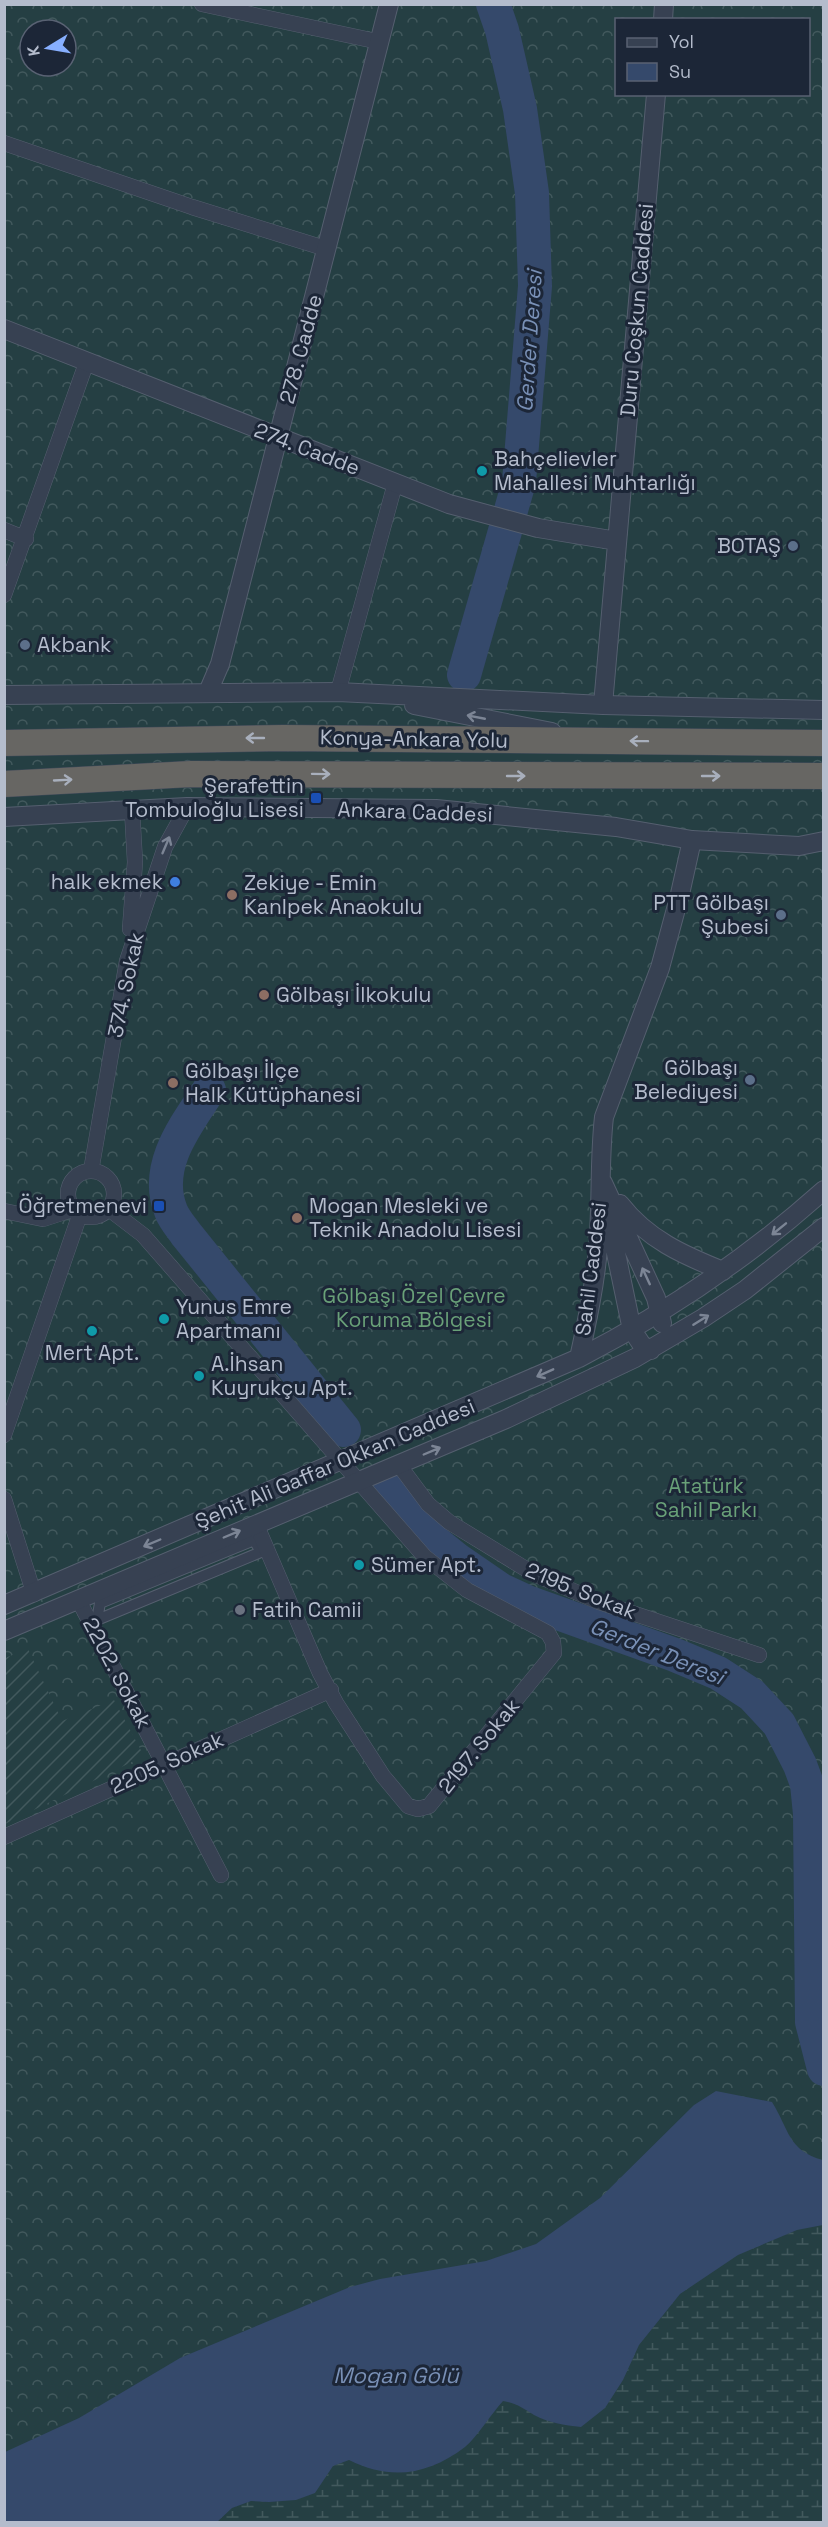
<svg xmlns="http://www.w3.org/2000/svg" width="828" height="2527" viewBox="0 0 828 2527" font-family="'Space Grotesk',sans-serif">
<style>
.forest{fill:url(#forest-crowns);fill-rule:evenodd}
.wetland{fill:url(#wetland-marsh)}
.garden{fill:url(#garden-furrows)}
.water{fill:#35496b}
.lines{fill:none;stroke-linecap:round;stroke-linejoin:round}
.river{stroke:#35496b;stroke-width:34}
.pedestrian-casing{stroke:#555f6f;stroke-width:12}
.minor-casing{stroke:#555f6f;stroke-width:16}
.tertiary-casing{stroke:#555f6f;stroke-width:20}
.trunk-casing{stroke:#3f4959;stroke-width:27}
.pedestrian{stroke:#374152;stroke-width:10}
.minor{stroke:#374152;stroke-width:15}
.tertiary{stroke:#374152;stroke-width:18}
.trunk{stroke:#676663;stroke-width:26}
.oneway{stroke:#7c8595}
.oneway2{stroke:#a8afbc}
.culture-dot{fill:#0f9aa8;stroke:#1c2637;stroke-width:2}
.service-dot{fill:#5c6f8a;stroke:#1c2637;stroke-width:2}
.transit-dot{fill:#1a4fb4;stroke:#1c2637;stroke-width:2}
.shop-dot{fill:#3f7fe0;stroke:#1c2637;stroke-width:2}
.education-dot{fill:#8d6e63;stroke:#1c2637;stroke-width:2}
.worship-dot{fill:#6b7280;stroke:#1c2637;stroke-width:2}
.labels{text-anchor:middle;stroke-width:6;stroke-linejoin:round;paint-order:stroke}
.street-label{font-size:21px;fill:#b4bccc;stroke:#1c2637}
.poi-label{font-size:21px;fill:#b4bccc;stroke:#1c2637;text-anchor:start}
.park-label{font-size:21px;fill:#69a078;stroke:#1c2637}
.water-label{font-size:22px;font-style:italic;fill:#7990b6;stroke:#1c2637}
</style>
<defs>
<pattern id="forest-crowns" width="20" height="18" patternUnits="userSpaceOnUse" patternTransform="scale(1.5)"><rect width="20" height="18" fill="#253f43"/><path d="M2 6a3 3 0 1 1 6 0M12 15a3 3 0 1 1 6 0" fill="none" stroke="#42595d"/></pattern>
<pattern id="wetland-marsh" width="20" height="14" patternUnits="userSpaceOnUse" patternTransform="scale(1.5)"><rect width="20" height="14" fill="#253f43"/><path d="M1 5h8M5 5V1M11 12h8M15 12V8" fill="none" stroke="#42595d"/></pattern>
<pattern id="garden-furrows" width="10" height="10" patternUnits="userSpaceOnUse" patternTransform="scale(1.5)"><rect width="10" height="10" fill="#253f43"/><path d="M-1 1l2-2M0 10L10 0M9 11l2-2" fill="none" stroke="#42595d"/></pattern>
</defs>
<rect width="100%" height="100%" fill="#232f43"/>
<path class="forest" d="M5,5H823V2522H5ZM616,20H808V94H616ZM30,30H66V66H30Z"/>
<path class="wetland" d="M823,2225V2522H217L232,2508L251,2501L269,2502L296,2500L315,2493L333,2466L349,2460L362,2466L486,2420L503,2400L516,2403L535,2415L605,2408L623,2380L639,2345L680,2294L738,2255L797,2230Z"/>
<path class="garden" d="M28,1649L62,1721L114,1700L144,1756L5,1824V1658Z"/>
<path class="water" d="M716,2091L772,2102C789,2129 788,2151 823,2160V2225L797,2230L738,2255L680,2294L639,2345L623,2380L605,2408L581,2427C564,2425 549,2423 534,2415C523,2408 516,2403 503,2401C491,2414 478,2436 465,2447C428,2475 391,2481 349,2460L333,2466L315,2493L296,2500L269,2502L251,2501L232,2508L217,2522H5V2452L79,2418L180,2358L350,2287L380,2279L486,2261L536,2244L600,2198L694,2105Z"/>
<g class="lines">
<path class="river" d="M464,675L519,482L535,286L532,193L520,109L502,30L493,4
M209,1090C186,1125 153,1166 171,1211C174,1219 181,1227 186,1234L344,1430
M390,1490L430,1538L456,1559L501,1590L527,1602L675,1655L718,1673L752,1695L779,1724L800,1765L807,1784L810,1814L812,2022L824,2069"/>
<g class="pedestrian-casing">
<path id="pedestrian" d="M254,1540L261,1552L97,1620L100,1603Z"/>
</g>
<g class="minor-casing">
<path id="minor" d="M202,4L380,42
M4,143L192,207L327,249
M4,530L26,539
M4,595L87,361
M338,692L395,484
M130,929L135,862L132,809
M68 1194a23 23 0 1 1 46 0a23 23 0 1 1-46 0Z
M91,1171L127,961L165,847L187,807
M109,1209L143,1235L425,1557L467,1590L548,1633L553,1642L554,1653L429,1806L418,1809L408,1806L383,1776L336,1703L320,1673L256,1524
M4,1211L43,1219L74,1209
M4,1435L80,1214
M399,1465L428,1504L449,1522L534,1574L599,1602L759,1655
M4,1499L34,1594
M78,1599L221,1875
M4,1837L331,1690"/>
</g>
<g class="tertiary-casing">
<path id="tertiary" d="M663,20L664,4
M4,329L449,504L538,528L617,541
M208,692L220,664L389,4
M4,695L338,692L603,705L824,710
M414,705L552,732
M603,705L656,94
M4,817L187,807L436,809L616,827L692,840L799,846L824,841
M603,1183L656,1298L662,1323
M620,1204C647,1239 683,1255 723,1271
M607,1210L632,1330L642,1345L651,1350
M579,1358C587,1322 595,1285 598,1248C602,1204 599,1161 604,1117L660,968L680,894L692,840
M4,1605L579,1358C668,1312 749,1257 824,1190
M4,1631L506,1419L635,1358L703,1318L745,1290L824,1227"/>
</g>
<g class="trunk-casing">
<path id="trunk" d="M4,743L283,738L824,743
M4,784L191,774L824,776"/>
</g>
<use href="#pedestrian" class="pedestrian"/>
<use href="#minor" class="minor"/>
<use href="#tertiary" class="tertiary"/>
<use href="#trunk" class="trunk"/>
</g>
<defs><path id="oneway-shaft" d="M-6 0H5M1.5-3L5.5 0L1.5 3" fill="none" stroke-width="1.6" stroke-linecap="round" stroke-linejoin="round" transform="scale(1.5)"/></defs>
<g class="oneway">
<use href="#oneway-shaft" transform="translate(476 717) rotate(-169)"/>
<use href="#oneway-shaft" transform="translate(166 845) rotate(-67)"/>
<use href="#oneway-shaft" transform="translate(779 1229) rotate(141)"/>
<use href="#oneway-shaft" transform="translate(646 1276) rotate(-115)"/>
<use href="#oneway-shaft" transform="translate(701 1320) rotate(-32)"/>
<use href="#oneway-shaft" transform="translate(545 1373) rotate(156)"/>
<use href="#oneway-shaft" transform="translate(432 1451) rotate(-23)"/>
<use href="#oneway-shaft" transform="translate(232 1534) rotate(-23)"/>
<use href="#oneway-shaft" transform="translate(152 1543) rotate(157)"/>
</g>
<g class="oneway2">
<use href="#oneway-shaft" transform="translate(255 738) rotate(180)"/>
<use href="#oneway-shaft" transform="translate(639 741) rotate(-179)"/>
<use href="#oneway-shaft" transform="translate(321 774) rotate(1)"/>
<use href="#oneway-shaft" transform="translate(516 776)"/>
<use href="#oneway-shaft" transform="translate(711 776)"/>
<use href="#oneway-shaft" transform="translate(63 780) rotate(-3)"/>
</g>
<g class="culture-dot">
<circle cx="482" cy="471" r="6"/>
<circle cx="164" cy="1319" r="6"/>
<circle cx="92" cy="1331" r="6"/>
<circle cx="199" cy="1376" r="6"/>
<circle cx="359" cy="1565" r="6"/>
</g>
<g class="service-dot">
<circle cx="793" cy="546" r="6"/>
<circle cx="25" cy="645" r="6"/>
<circle cx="781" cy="915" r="6"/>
<circle cx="750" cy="1080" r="6"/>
</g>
<g class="transit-dot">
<rect x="310" y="792" width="12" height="12" rx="3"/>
<rect x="153" y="1200" width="12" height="12" rx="3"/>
</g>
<circle class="shop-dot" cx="175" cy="882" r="6"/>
<g class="education-dot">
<circle cx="232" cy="895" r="6"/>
<circle cx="264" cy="995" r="6"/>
<circle cx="173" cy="1083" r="6"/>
<circle cx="297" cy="1218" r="6"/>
</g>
<circle class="worship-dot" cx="240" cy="1610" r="6"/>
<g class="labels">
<g class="street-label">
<text transform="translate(637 310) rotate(-85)" y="7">Duru Coşkun Caddesi</text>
<text transform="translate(301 349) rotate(-75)" y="7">278. Cadde</text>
<text transform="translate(307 449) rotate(21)" y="7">274. Cadde</text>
<text transform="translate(414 739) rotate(1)" y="7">Konya-Ankara Yolu</text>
<text transform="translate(415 812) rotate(2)" y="7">Ankara Caddesi</text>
<text transform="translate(126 985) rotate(-78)" y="7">374. Sokak</text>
<text transform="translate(591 1269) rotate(-83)" y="7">Sahil Caddesi</text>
<text transform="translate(335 1464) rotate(-23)" y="7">Şehit Ali Gaffar Okkan Caddesi</text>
<text transform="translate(581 1591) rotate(22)" y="7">2195. Sokak</text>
<text transform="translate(117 1673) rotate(62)" y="7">2202. Sokak</text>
<text transform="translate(479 1746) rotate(-51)" y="7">2197. Sokak</text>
<text transform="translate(167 1763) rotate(-24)" y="7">2205. Sokak</text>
</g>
<g class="poi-label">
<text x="494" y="466">Bahçelievler<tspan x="494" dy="24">Mahallesi Muhtarlığı</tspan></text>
<text x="781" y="553" text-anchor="end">BOTAŞ</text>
<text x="37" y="652">Akbank</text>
<text x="304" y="793" text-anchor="end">Şerafettin<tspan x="304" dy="24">Tombuloğlu Lisesi</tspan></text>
<text x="163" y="889" text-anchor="end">halk ekmek</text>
<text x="244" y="890">Zekiye - Emin<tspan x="244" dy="24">KanIpek Anaokulu</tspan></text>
<text x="769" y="910" text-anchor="end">PTT Gölbaşı<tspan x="769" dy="24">Şubesi</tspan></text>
<text x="276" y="1002">Gölbaşı İlkokulu</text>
<text x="738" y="1075" text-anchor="end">Gölbaşı<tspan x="738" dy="24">Belediyesi</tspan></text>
<text x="185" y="1078">Gölbaşı İlçe<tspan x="185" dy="24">Halk Kütüphanesi</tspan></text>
<text x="147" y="1213" text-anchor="end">Öğretmenevi</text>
<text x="309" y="1213">Mogan Mesleki ve<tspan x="309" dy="24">Teknik Anadolu Lisesi</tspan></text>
<text x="176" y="1314">Yunus Emre<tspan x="176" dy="24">Apartmanı</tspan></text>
<text x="92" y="1360" text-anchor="middle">Mert Apt.</text>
<text x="211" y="1371">A.İhsan<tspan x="211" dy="24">Kuyrukçu Apt.</tspan></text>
<text x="371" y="1572">Sümer Apt.</text>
<text x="252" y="1617">Fatih Camii</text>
</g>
<g class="park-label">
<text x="414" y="1303">Gölbaşı Özel Çevre<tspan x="414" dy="24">Koruma Bölgesi</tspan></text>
<text x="706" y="1493">Atatürk<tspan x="706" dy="24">Sahil Parkı</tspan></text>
</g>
<g class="water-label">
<text transform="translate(529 341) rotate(-86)" y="8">Gerder Deresi</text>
<text transform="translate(657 1651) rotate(22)" y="8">Gerder Deresi</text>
<text x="396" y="2383">Mogan Gölü</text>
</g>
</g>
<rect width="828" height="2527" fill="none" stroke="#b4bccc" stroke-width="12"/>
<rect x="615" y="18" width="195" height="78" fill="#1c2637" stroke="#596273" stroke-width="1.5"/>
<rect x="627" y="38" width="30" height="9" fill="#374152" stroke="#596273" stroke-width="1.5"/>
<text x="669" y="48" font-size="18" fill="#b4bccc">Yol</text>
<rect x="627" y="63" width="30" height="18" fill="#35496b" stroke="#596273" stroke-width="1.5"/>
<text x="669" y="78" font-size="18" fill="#b4bccc">Su</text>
<g transform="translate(48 48) rotate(259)"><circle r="28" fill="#1c2637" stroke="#596273" stroke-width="1.5"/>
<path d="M0-4.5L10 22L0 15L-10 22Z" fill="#87afff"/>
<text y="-9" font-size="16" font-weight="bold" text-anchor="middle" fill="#b4bccc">K</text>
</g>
</svg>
